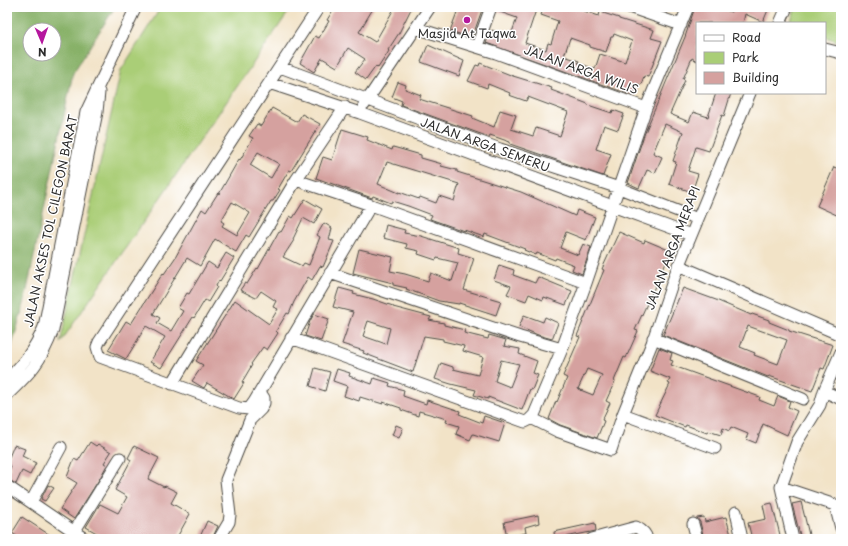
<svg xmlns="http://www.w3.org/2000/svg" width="848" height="546" viewBox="0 0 848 546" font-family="'Playpen Sans',sans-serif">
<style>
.green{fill:#aace77;stroke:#6a7c51}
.forest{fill:#87b168;stroke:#596e4a;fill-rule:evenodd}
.building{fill:#d5a19f;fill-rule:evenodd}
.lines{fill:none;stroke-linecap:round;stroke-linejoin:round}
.street-casing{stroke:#494742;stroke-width:13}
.street{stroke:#fff;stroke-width:11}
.poi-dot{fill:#b5179e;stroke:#fff;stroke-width:1.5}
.labels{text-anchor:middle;stroke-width:3;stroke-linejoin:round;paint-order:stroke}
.poi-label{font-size:12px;fill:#2b2b2b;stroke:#fff}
.street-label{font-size:12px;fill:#2b2b2b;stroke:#fff}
</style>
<rect width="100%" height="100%" fill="#fff"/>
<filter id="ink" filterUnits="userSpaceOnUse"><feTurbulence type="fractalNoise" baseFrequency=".025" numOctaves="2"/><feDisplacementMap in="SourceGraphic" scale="8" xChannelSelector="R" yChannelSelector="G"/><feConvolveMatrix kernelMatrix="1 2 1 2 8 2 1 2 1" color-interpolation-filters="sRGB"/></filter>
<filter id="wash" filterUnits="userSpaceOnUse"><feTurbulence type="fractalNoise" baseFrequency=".012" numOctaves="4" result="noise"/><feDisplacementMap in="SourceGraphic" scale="16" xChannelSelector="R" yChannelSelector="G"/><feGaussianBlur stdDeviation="0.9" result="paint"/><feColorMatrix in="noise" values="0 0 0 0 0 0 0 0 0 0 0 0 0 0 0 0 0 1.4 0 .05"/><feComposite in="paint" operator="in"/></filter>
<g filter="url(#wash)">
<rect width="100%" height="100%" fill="#f2e3c7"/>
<path class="green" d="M161,7H292L60,343L121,70Z
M796,7H841V42L825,37V23H790Z"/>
<path class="forest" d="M7,7H115L73,73L24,304L7,362ZM30,30H54V54H30Z"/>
<g id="blocks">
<path class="building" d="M335,7H374L359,32L375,42L395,7H412L399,33L388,50L389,51L378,68L376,66L366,80L355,72L365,59L348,48L337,67L322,58L314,72L300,63L315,36L319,38L329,21L327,20Z
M459,7H483L472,38L450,31Z
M498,7H537L525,43L546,50L548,43L551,44L558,21L541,15L544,7H578V9L599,16L600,12L619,18V19L654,30L651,38L662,41L648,77L644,76L641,85L638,84L634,96L486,43L492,30L510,38L517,18L497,11ZM614,34L632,41L625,62L600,54L595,69L578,63L579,61L564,56L570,38L590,45V47L606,52L611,37H613Z
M695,7H716L731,12L732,9L728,7H761L768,10L763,22L745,14L743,23H697V61L692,58L683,79L685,80L670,114L689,122L693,112L708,117L716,93H731L724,116L722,115L709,151L696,147L688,171L698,174L692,192L669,184L676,162L673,161L683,132L665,124L653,153L662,157L655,173L647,170L639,188L628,183L644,135L685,37Z
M428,45L464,61L459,76L421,62Z
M480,63L513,76L552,88L551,90L588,104V105L612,113L613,110L624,114L618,130L604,125L596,149L611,154L603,176L510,144V142L490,135L489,137L401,105L402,101L392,97L398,82L406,85L405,89L421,95L419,99L473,116L472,118L494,127L500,110L516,115L511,129L533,136L536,128L560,136L568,112L528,97L526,101L509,95L510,93L488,84L487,88L468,81L476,65L479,66Z
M272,108L297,122L302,114L320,124L291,171L289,170L278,189L280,190L273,201H271L249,237L246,235L236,252L215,239L200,266L187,258L153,314L160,318L157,323L171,331L183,311L178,308L187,293L189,294L208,262L217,268L226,253L234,258L220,281L219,280L216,286L217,287L208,302L205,300L194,318L193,317L161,368L150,362L165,337L146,326L126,359L108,350L126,321L131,324L163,273L164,274L175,258L202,209L206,212L218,193L219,194L239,159L240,160L253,138L249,136L257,124L261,126ZM258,152L279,164L271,178L250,165ZM232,202L250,213L237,235L222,226L224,223L221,221Z
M342,129L368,137L367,140L392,150L393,147L421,155V158L442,164L441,166L457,170V172L521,192L575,216L577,210L595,217L586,240L566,232L560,248L578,255L583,244L591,247L582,274L572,270L574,265L556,258L555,260L537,253L536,255L524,250L525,249L485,234L484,237L464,230V231L430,219L432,215L408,206L392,201L391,203L373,196L372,198L316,178L323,157L332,160ZM387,162L459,184L454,201L439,196L436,203L420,197L419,199L399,192V193L378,184Z
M834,167L841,170V217L817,206Z
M305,199L322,209L314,224L303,218L293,239L294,240L283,257L302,266L304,263L309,265L320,237L317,235L324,223L332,228L329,240L334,241L323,267L320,266L312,280L308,277L294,302L289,314L287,313L276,331L278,333L267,350L263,347L251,364L252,365L242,382L244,383L234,399L207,383L204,388L202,387L192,381L203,365L196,361L235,300L269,324L278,309L273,307L276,301L261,291L256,298L240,290L245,283L247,284L257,268L258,269L279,231L281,232L290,216L293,218Z
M386,225L405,230L404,233L421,236L459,248L458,253L474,258L464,290L501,301L496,315L459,303V304L439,301L406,289L407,288L393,285V283L353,273L359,249L393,257L390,271L405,274L428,281L431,273L452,281L458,263L437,258L436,260L418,254L419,251L406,248L407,244L383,238Z
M619,232L644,243L645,240L671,251L635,330L638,331L626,358L624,357L614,381H615L606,401L610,403L602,420L604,421L597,438L560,425L549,419L556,401L557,402L567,378L563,376L580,337L577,336L604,270L602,269ZM587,369L602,375L593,395L578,389Z
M499,265L514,270L513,275L535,283L538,277L572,291L566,305L544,297L543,300L529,294L526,301L507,294L511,286L494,280Z
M339,288L354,292L353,294L373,299L393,306V307L431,317L429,320L444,323V325L465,330L464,333L488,339L489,335L506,340L504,346L520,349L519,354L537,361L533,373L538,375L532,390L530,389L522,410L488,397V399L474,395L476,390L451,384L435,379L441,363L453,367V369L478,375L483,357L463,351L464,346L443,341V339L424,336L413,372L363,353L364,351L342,344L353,312L333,307ZM368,321L390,328L386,344L363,336ZM501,360L519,364L510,387L495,381Z
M683,288L716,300L751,315L752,314L769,320V322L789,330V331L833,345L824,369L821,368L812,391L769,376L768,377L663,335ZM748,326L787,340L778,364L754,355L755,353L740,347Z
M314,314L329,319L321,341L305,336L310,321Z
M524,315L543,322L545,317L558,323L552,339L538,335L519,327Z
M659,348L672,353L670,360L673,361L671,365L760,397L759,400L774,406L778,396L790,401L788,407L797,411L787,435L763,424L756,443L746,439L748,434L731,427L729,431L723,428L721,435L708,431L707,433L686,425L685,427L655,415L670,384L668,383L670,379L650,371Z
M315,368L330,372L325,391L310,386Z
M337,369L350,373L349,376L372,384L374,378L390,383L389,386L404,390L403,396L426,404L427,400L460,411L459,414L482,423L484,416L505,423L499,442L473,434L470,440L456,434L459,426L446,422L447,419L419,411L418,416L401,410V408L383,402V404L360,397L359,401L344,396L347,386L333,381Z
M396,425L403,428L399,438L392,435Z
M90,442L96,446L98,444L111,452L104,463L107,465L100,478L74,519L60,509L77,483L67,477L74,459L78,461Z
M14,445L25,449L22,456L36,463L30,475L22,471L16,484L7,479V474L11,466L7,464V462Z
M134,446L159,458L148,479L164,487L165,486L177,492L171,503L190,514L176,539H107L86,527L100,504L118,513L127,497L115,490L131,460L128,458Z
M48,485L54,488L45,501L41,499Z
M801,502L805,518L810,539H801L792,504Z
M772,503L781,539H752L748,523L766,519L763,505Z
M538,515L539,523L525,527L526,533L507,537L504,522Z
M22,517L56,539H21L12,533Z
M704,517L705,522L726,517L732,539H704L700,522L697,518Z
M207,521L218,526L212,539H199Z
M595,523L596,531L555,539L554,532Z"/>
</g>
</g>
<g filter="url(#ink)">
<use href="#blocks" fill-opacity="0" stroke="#494742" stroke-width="1"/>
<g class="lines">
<g class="street-casing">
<path id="street" d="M319,7L99,342L97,347L100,357L239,408L249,409L254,402L371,205
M629,7L681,25
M780,23L787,7
M416,28L496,53L646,108
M477,46L491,7
M825,49L841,53
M280,67L500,149L619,188L698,219
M269,83L360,113L691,235
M364,105L430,7
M296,180L371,205L586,283
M678,265L836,333
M330,273L520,337L562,349
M291,338L525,422L529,420L534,415L562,349L586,283L646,108L688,7
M653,338L803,399
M7,380C23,364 35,349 44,327L86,112L136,7
M172,384L296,180L345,107
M824,391L841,399
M7,395C31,372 41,362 53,330L97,112L99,92
M623,414L652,343L676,272L750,93
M531,418L557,431L611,450L623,414L715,448
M7,486L85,539
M781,487L835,505L841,528
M31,502L61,447
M736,512L742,539
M693,524L697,539
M74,532L120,458
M219,539L229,522L230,515L226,480L250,420L261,409L264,403V398L260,392
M592,539L636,527C642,530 646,533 647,539
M793,539L781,487L797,442L820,405L824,391L841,352"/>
</g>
<use href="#street" class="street"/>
</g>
</g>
<circle class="poi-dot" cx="467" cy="20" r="4"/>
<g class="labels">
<g class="poi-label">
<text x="467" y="38">Masjid At Taqwa</text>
</g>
<g class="street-label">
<text transform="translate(581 70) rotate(20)" y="4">JALAN ARGA WILIS</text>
<text transform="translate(485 145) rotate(20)" y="4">JALAN ARGA SEMERU</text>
<text transform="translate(51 221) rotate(-78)" y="4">JALAN AKSES TOL CILEGON BARAT</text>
<text transform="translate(673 248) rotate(-69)" y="4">JALAN ARGA MERAPI</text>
</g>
</g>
<rect width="848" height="546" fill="none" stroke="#fff" stroke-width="24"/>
<rect x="696" y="22" width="130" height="72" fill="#ffffff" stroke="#aaaaaa"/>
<rect x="704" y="35" width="20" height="6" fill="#ffffff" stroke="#aaaaaa"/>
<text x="732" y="42" font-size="12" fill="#2b2b2b">Road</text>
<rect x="704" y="52" width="20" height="12" fill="#aace77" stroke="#aaaaaa"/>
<text x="732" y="62" font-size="12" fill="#2b2b2b">Park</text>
<rect x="704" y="72" width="20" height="12" fill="#d5a19f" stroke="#aaaaaa"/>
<text x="732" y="82" font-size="12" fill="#2b2b2b">Building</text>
<g transform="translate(42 42) rotate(178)"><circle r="19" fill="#ffffff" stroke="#aaaaaa"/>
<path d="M0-3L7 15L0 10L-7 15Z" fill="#b5179e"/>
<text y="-6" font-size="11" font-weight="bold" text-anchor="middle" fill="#2b2b2b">N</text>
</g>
</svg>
